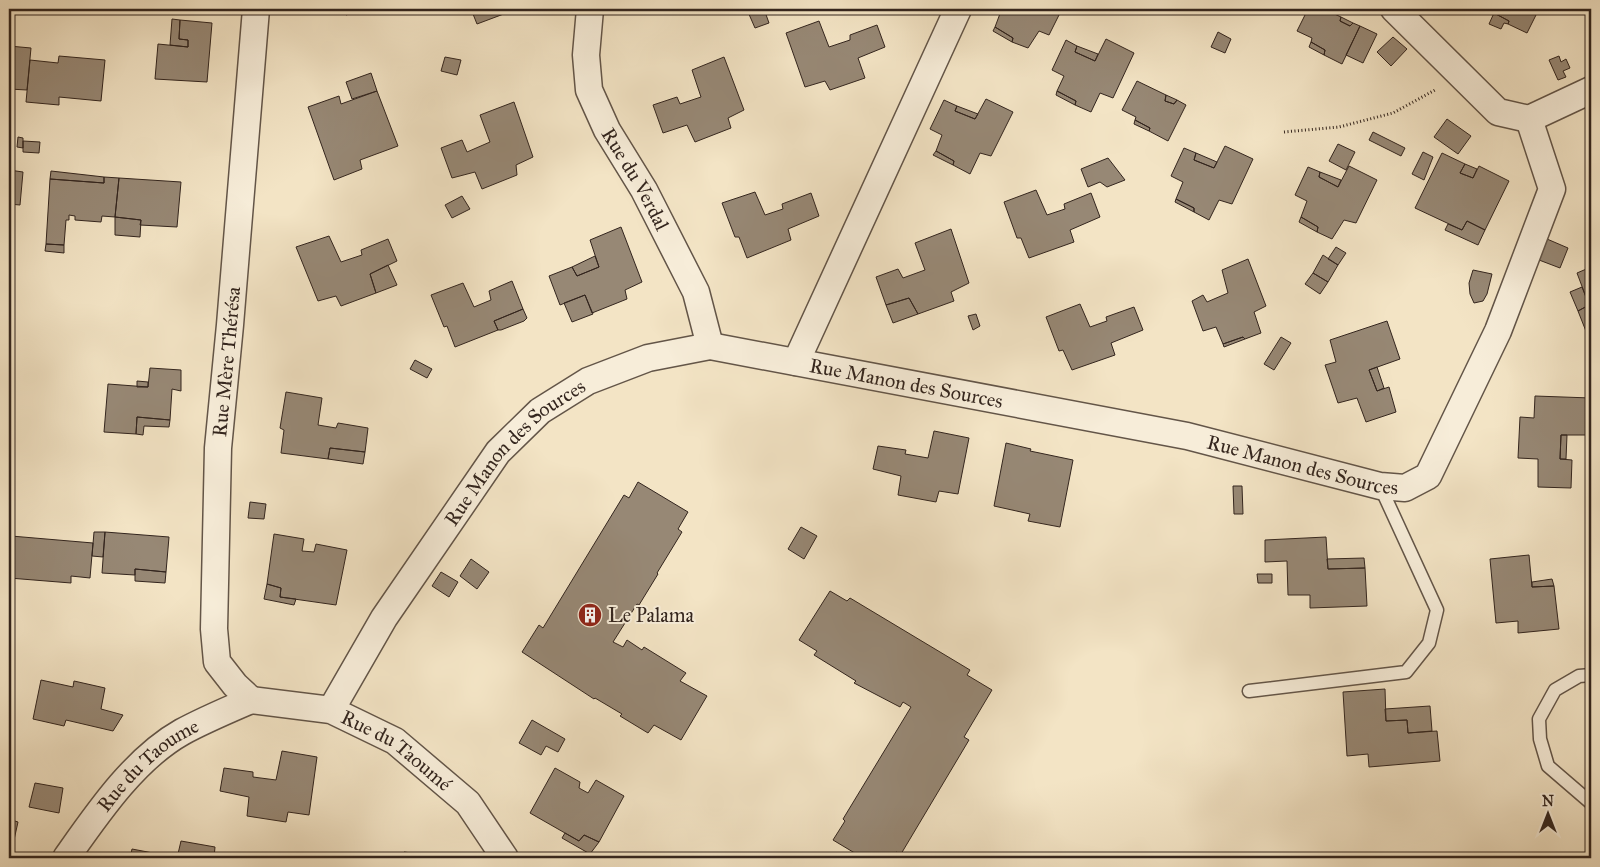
<svg xmlns="http://www.w3.org/2000/svg" width="1600" height="867" viewBox="0 0 1600 867" font-family="'IM FELL Great Primer',serif">
<style>
.building{fill:#978875;stroke:#33251e}
.lines{fill:none;stroke-linecap:round;stroke-linejoin:round}
.service-casing{stroke:#635548;stroke-width:15}
.minor-casing{stroke:#635548;stroke-width:29}
.path{stroke:#33251e;stroke-width:3;stroke-dasharray:1 2.5;stroke-linecap:butt}
.service{stroke:#f7edd9;stroke-width:12}
.minor{stroke:#f7edd9;stroke-width:26}
.labels{text-anchor:middle;stroke-width:4;stroke-linejoin:round;paint-order:stroke}
.street-label{font-size:20px;fill:#33251e;stroke:#f7edd9}
.poi-label{font-size:20px;fill:#33251e;stroke:#f7edd9;text-anchor:start}
</style>
<rect width="100%" height="100%" fill="#f3e4c5"/>
<filter id="stains"><feTurbulence type="fractalNoise" baseFrequency=".004" numOctaves="4"/><feColorMatrix values="0 0 0 0 .2 0 0 0 0 .09 0 0 0 0 .02 0 0 0 .5 -.17"/></filter>
<radialGradient id="worn" r=".72"><stop offset=".6" stop-color="#630" stop-opacity="0"/><stop offset="1" stop-color="#630" stop-opacity=".3"/></radialGradient>
<path class="building" d="M344,9H365L346,15Z
M471,9H517L477,24Z
M759,9H764L769,23L755,28L748,12Z
M996,9H1062L1049,35L1039,31L1028,48L1012,42L1013,38L995,27L1001,11Z
M1308,9H1324L1341,17L1340,21L1350,26L1353,23L1360,26L1342,64L1324,55L1325,50L1311,42L1312,38L1297,31Z
M1493,9H1539L1527,33L1508,24L1509,21L1494,13L1496,10Z
M1494,13L1509,21L1508,24L1504,23L1501,29L1489,24Z
M1341,17L1353,23L1350,26L1340,21Z
M172,19L180,20L179,39L188,40V47L170,45Z
M180,20L212,23L207,82L155,79L158,44L188,47V40L179,39Z
M819,21L829,47L850,40V35L877,25L885,47L858,58L865,78L830,90L825,81L805,87L786,33Z
M1360,26L1377,34L1363,63L1346,55Z
M995,27L1013,38L1012,42L993,31Z
M1218,32L1231,39L1225,53L1211,47Z
M1393,37L1407,49L1391,66L1377,52Z
M1106,39L1134,53L1113,98L1100,93L1091,112L1075,105L1076,101L1057,91L1064,76L1052,70L1066,40L1077,46L1075,52L1095,61Z
M1311,42L1325,50L1324,55L1309,47Z
M9,46L31,48L27,90L9,89Z
M1077,46L1098,54L1095,61L1075,52Z
M59,56L105,60L101,101L59,97V105L26,102L30,60L58,63Z
M1559,56L1561,62L1566,59L1570,68L1563,71L1566,77L1558,80L1549,60Z
M445,57L461,60L457,75L441,71Z
M724,57L744,110L728,118L731,128L695,142L687,125L663,133L653,105L677,97L680,104L701,97L692,70Z
M371,73L377,91L352,99L346,82Z
M1137,81L1166,95L1165,101L1174,104L1177,100L1186,105L1168,141L1149,131L1150,128L1135,120L1136,117L1122,110Z
M377,91L398,146L360,160L362,169L334,180L308,107L339,96L341,104Z
M1057,91L1076,101L1075,105L1056,95Z
M1166,95L1177,100L1174,104L1165,101Z
M986,99L1013,112L991,156L980,153L970,174L953,165L954,161L936,151L942,135L930,129L944,100L957,106L955,111L975,119Z
M514,102L533,157L516,165L517,175L482,189L475,172L452,178L441,148L462,140L467,152L490,142L480,115Z
M957,106L978,114L975,119L955,111Z
M1447,119L1471,136L1458,154L1434,137Z
M1135,120L1150,128L1149,131L1134,124Z
M1373,132L1405,148L1401,156L1369,140Z
M18,137L23,138V148L17,147Z
M23,141L40,142L39,153L23,152Z
M1338,144L1355,152L1346,170L1329,161Z
M1225,146L1253,159L1232,204L1219,200L1209,220L1194,212V208L1176,199L1183,182L1171,176L1184,148L1196,153L1194,160L1214,168Z
M936,151L954,161L953,165L933,155Z
M1423,152L1433,157L1424,180L1412,174Z
M1196,153L1217,162L1214,168L1194,160Z
M1442,153L1465,164L1460,173L1473,178L1479,166L1509,181L1485,230L1467,221L1462,230L1415,208Z
M1108,158L1125,180L1107,187L1100,182L1088,187L1081,169Z
M1465,164L1477,169L1473,178L1460,173Z
M1349,166L1377,180L1356,223L1344,220L1332,239L1317,232L1318,227L1301,217L1307,201L1295,195L1308,167L1320,172L1319,177L1338,187Z
M9,170L23,172L20,205L9,204Z
M51,171L104,177V183L50,179Z
M1320,172L1341,180L1338,187L1319,177Z
M104,177L119,178L115,217L102,216L101,222L75,220V216L69,215V220H66L64,245L46,244L50,179L104,183Z
M119,178L181,182L177,227L140,225L141,220L115,217Z
M1036,190L1047,215L1065,209L1064,204L1091,193L1100,217L1070,230L1074,242L1029,258L1021,238H1017L1004,202Z
M755,192L765,215L783,209L782,204L811,193L819,216L788,229L791,240L747,258L739,237H735L722,203Z
M462,196L470,209L452,218L445,205Z
M1176,199L1194,208V212L1175,202Z
M115,217L141,220L140,237L115,235Z
M1301,217L1318,227L1317,232L1299,222Z
M1467,221L1485,230L1478,245L1445,230L1448,224L1462,230Z
M621,227L642,282L625,290L627,299L592,313L585,295L560,305L549,276L572,267L577,276L599,267L590,240Z
M951,229L969,283L951,292L954,301L918,314L909,298L886,305L876,277L898,269L903,278L925,270L915,243Z
M329,236L341,262L362,255L361,250L388,239L397,261L370,274L376,293L341,306L336,296L318,301L296,247Z
M1547,239L1568,248L1560,268L1539,260Z
M46,244L64,245V253L45,251Z
M1336,247L1346,253L1338,265L1328,259Z
M1323,255L1338,265L1328,282L1313,273Z
M595,256L599,267L577,276L572,267Z
M1248,259L1266,306L1254,312L1261,333L1245,339L1243,337L1223,344L1216,327L1203,331L1192,301L1203,295L1207,302L1228,293L1222,270Z
M388,265L397,285L376,293L370,274Z
M1591,267V344L1578,311L1589,305L1577,273Z
M1473,270L1492,274L1487,294L1483,301L1474,303L1470,294L1469,283Z
M1313,273L1328,282L1320,294L1305,284Z
M512,281L523,309L494,321L498,330L455,347L447,326L444,327L431,295L463,283L474,307L491,300L489,291Z
M1582,287L1589,305L1578,311L1570,292Z
M585,295L593,314L572,322L564,303Z
M909,298L918,314L893,323L886,305Z
M1080,304L1090,327L1107,321L1106,317L1134,307L1143,330L1111,343L1115,355L1072,370L1063,350L1059,351L1046,317Z
M523,309L527,318L524,321L501,330H498L494,321Z
M976,314L980,326L973,330L968,316Z
M1387,321L1400,359L1369,370L1377,391L1389,387L1396,412L1366,422L1357,398L1338,403L1325,365L1336,362L1330,340Z
M1243,337L1245,339L1224,347L1223,344Z
M1281,337L1291,343L1274,370L1264,364Z
M415,360L432,369L427,378L410,369Z
M1377,367L1384,388L1377,391L1369,370Z
M150,368L181,370V391L172,389L170,420L137,417L136,434L104,432L108,384L148,387Z
M137,381L148,382V387H137Z
M286,392L322,398L318,425L336,428L338,423L368,428L365,452L330,448L328,459L281,453L284,430L280,428Z
M1535,396L1591,398V435H1561L1560,459L1572,460L1571,488L1538,487V459L1518,458L1520,417L1534,418Z
M137,417L170,420L169,427L144,426L143,435L136,434Z
M934,431L969,438L958,494L939,491L936,502L898,495L901,476L873,469L878,446L906,450L905,454L928,458Z
M1561,435H1567L1566,459H1560Z
M1006,443L1031,449L1030,451L1073,460L1060,527L1028,521L1030,514L994,506Z
M330,448L365,452L363,464L328,459Z
M638,482L688,512L678,529L682,532L657,573L658,574L639,605L637,604L613,642L623,647L627,640L642,650L644,647L686,673L680,681L707,696L681,740L654,725L648,733L620,716L622,714L595,698L594,699L522,652L539,625L543,628L624,495L629,498Z
M1233,486H1242L1243,514H1234Z
M250,502L266,504L264,519L248,518Z
M801,527L817,536L804,559L788,549Z
M94,532H105L103,557L92,556Z
M105,532L169,537L166,572L135,569V575L102,573Z
M274,534L304,539L302,551L314,552L316,544L347,550L336,605L280,597L281,588L267,584Z
M11,536L93,543L90,578L71,576V583L9,578Z
M1326,537L1328,569L1365,568L1367,606L1310,608V595H1288L1287,561L1265,562V540Z
M1529,555L1532,587L1554,586L1559,629L1518,633V621L1496,623L1490,559Z
M1364,558L1365,568L1328,569L1327,559Z
M471,559L489,572L477,589L460,576Z
M135,569L166,572L165,583L135,581Z
M441,572L458,582L449,597L432,586Z
M1257,574H1272V583H1258Z
M1552,579L1554,586L1532,587V582Z
M267,584L281,588L280,597L296,599L294,605L264,599Z
M830,591L847,601L850,598L970,670L967,675L992,690L964,737L969,740L901,854L896,852L892,858H863L833,840L845,821L843,819L911,707L903,702L900,707L854,683L856,681L814,655L817,651L799,640Z
M9,664L13,665L9,686Z
M41,680L73,687L74,681L105,688L101,709L123,715L113,731L66,720L64,726L33,719Z
M1385,689L1386,721L1407,720L1408,733L1437,731L1440,761L1369,767L1368,754L1347,756L1343,692Z
M1430,706L1432,731L1408,733L1407,720L1386,721L1385,709Z
M532,720L565,739L558,752L546,746L541,755L519,743Z
M282,751L317,757L309,815L288,812L286,822L247,816L249,797L220,791L224,768L253,772V777L276,780Z
M555,768L580,782L579,788L588,793L596,780L624,796L599,842L584,835L579,841L530,813Z
M35,783L63,788L59,813L29,807Z
M9,819L18,822L10,858H9Z
M565,833L579,841L584,835L599,842L590,854L562,838Z
M181,841L215,847L214,858H177Z
M132,849L153,853V858H130Z
M404,852L449,858H403Z
M361,854L391,858H360Z"/>
<g class="lines">
<g class="service-casing">
<path id="service" d="M1591,675L1579,676L1555,690L1539,719L1540,739L1548,766L1591,803
M1249,691L1406,672L1429,643L1437,610L1380,486"/>
</g>
<g class="minor-casing">
<g id="minor">
<path id="s1" d="M590,9L586,55L589,90L607,130L644,190L696,292L710,346"/>
<path d="M1394,9L1498,112L1529,119L1591,90"/>
<path d="M796,362L958,9"/>
<path id="s2" d="M251,700L235,685L217,662L214,629L218,448L230,325L256,9"/>
<path id="s3" d="M251,700L331,710L395,741L468,803L505,858"/>
<path id="s4" d="M331,710L384,618L498,452L540,411L588,381L648,358L710,346L1187,436L1380,486L1405,488L1428,476L1498,331L1552,189L1529,119"/>
<path id="s5" d="M66,858C97,814 134,759 182,732C204,720 228,710 251,700"/>
</g>
</g>
<path class="path" d="M1284,132L1339,127L1393,113L1435,90"/>
<use href="#service" class="service"/>
<use href="#minor" class="minor"/>
</g>
<defs>
<g id="building-disc" transform="scale(1.25)"><circle r="9.5" fill="#8f2418" stroke="#f7edd9"/><path d="M-4-6H4V6H1V3H-1V6H-4ZM-2.5-4.3h1.7v1.8h-1.7ZM.8-4.3h1.7v1.8H.8ZM-2.5-1h1.7V.8h-1.7ZM.8-1h1.7V.8H.8Z" fill="#fff"/></g>
</defs>
<g fill-rule="evenodd">
<use href="#building-disc" x="590" y="615"/>
</g>
<g class="labels">
<g class="street-label">
<text dy="7" stroke="none"><textPath href="#s1" startOffset="182">Rue du Verdal</textPath></text>
<text dy="7" stroke="none"><textPath href="#s2" startOffset="352">Rue Mère Thérésa</textPath></text>
<text dy="7" stroke="none"><textPath href="#s4" startOffset="750">Rue Manon des Sources</textPath></text>
<text dy="7" stroke="none"><textPath href="#s4" startOffset="319">Rue Manon des Sources</textPath></text>
<text dy="7" stroke="none"><textPath href="#s4" startOffset="1155">Rue Manon des Sources</textPath></text>
<text dy="7" stroke="none"><textPath href="#s3" startOffset="158">Rue du Taoumé</textPath></text>
<text dy="7" stroke="none"><textPath href="#s5" startOffset="125">Rue du Taoume</textPath></text>
</g>
<g class="poi-label">
<text x="608" y="622">Le Palama</text>
</g>
</g>
<rect width="1600" height="867" fill="none" stroke="#f3e4c5" stroke-width="30"/>
<rect x="10" y="10" width="1580" height="847" fill="none" stroke="#33251e" stroke-width="2.5"/>
<rect x="15" y="15" width="1570" height="837" fill="none" stroke="#33251e"/>
<g transform="translate(1548 814)" stroke="#f7edd9" stroke-width="4" paint-order="stroke">
<path d="M0-4L9 19L0 12L-9 19Z" fill="#33251e"/>
<text y="-8" font-size="14" font-weight="bold" text-anchor="middle" fill="#33251e">N</text>
</g>
<rect width="100%" height="100%" filter="url(#stains)"/>
<rect width="100%" height="100%" fill="url(#worn)"/>
</svg>
